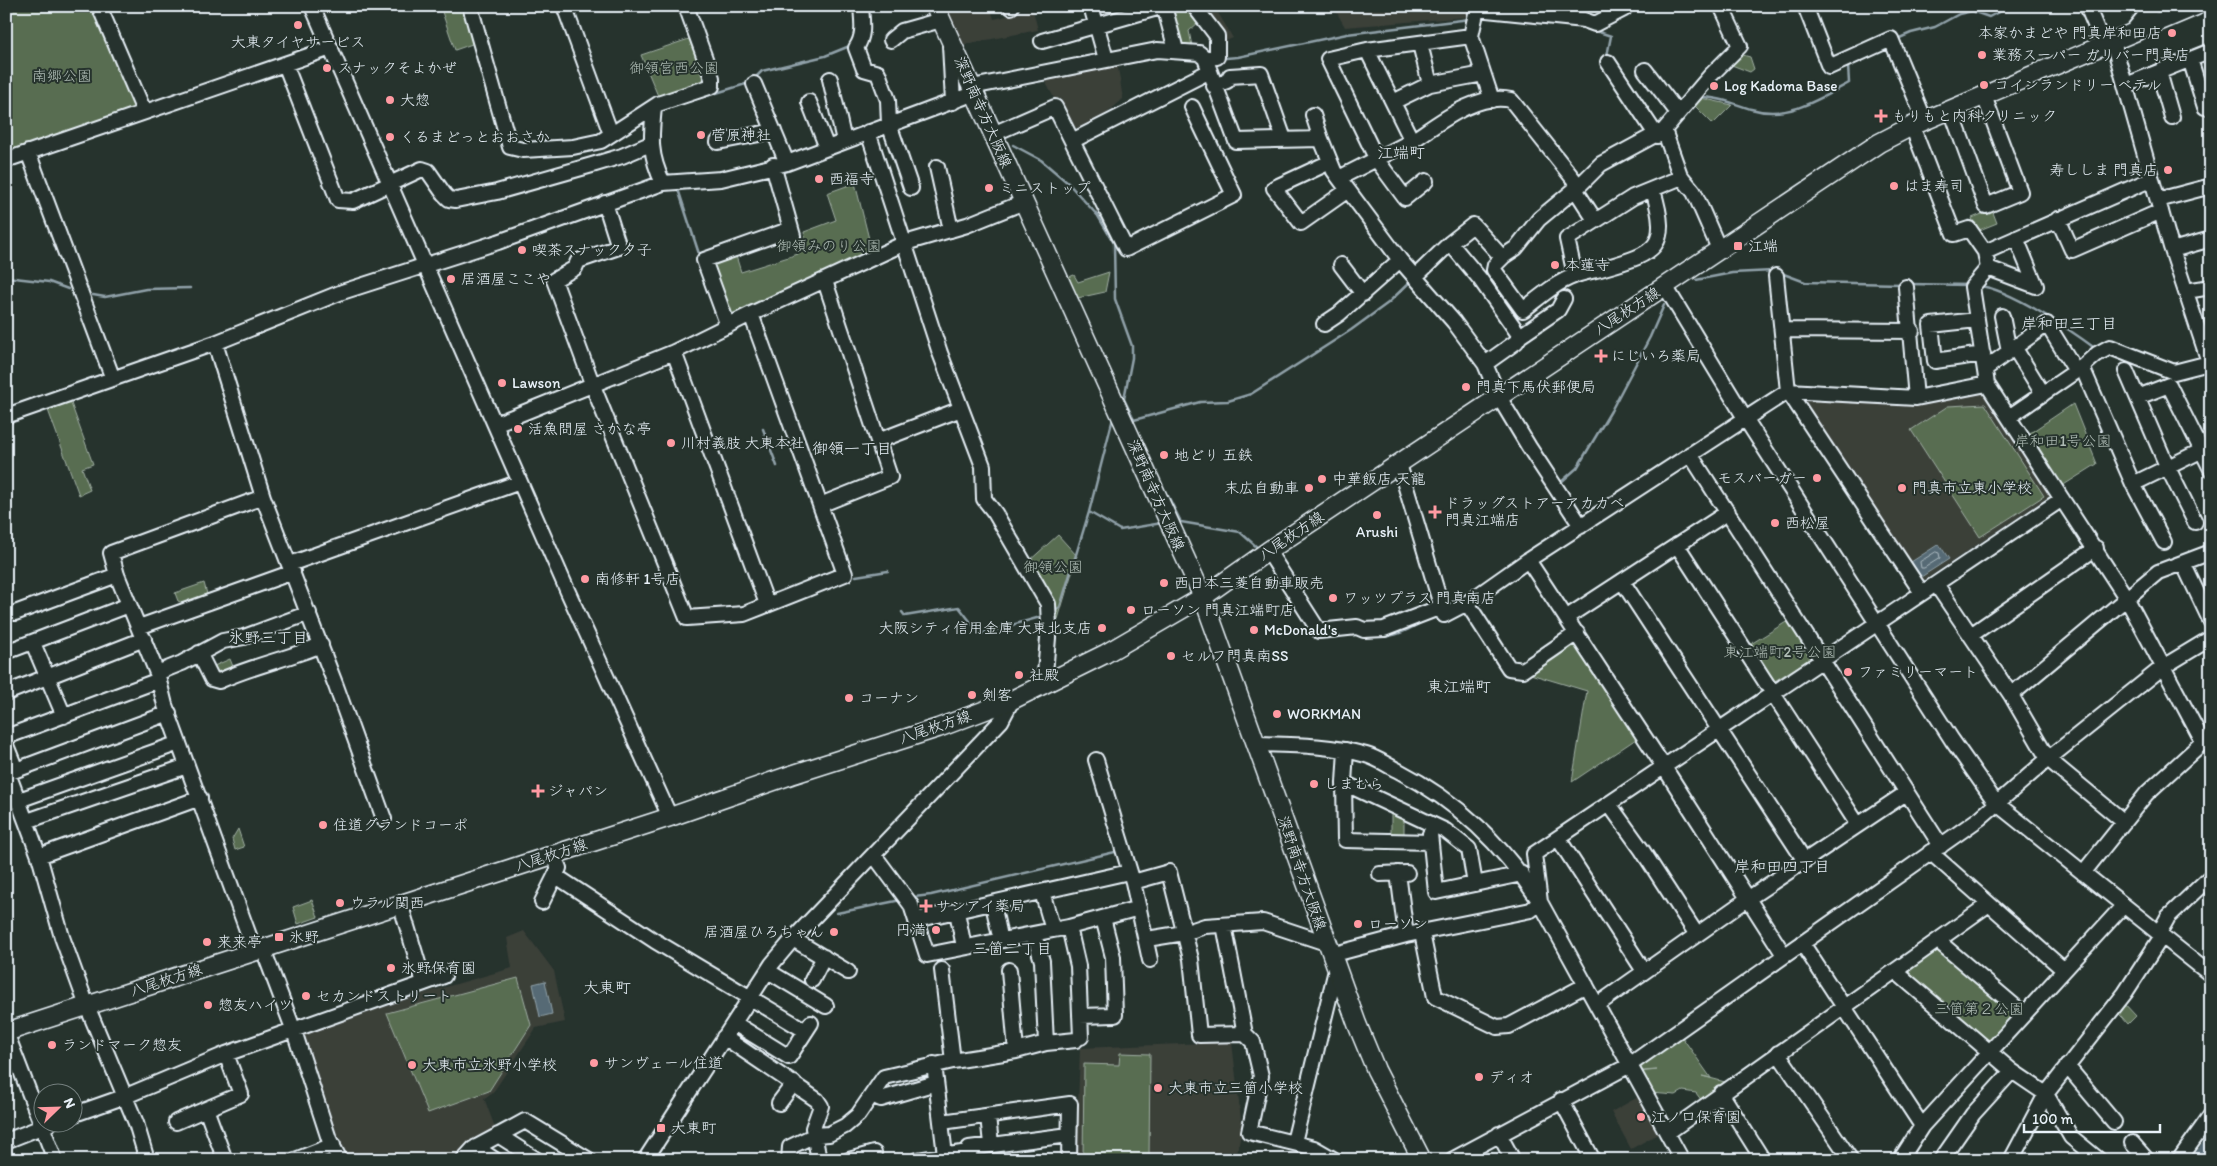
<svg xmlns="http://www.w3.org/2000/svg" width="2217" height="1166" viewBox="0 0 2217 1166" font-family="Itim,'Klee One',sans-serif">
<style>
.built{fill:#3a3f39}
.green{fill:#596d51;stroke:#a0afa4}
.water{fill:#566b74;stroke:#90a1a9}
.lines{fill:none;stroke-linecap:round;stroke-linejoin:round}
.shore{stroke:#aebbc3;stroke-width:1}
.stream{stroke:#90a1a9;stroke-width:2.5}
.river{stroke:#566b74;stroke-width:16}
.minor-casing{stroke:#e8f1f8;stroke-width:18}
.major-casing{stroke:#e8f1f8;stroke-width:21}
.minor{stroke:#26332d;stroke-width:14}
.major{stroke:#26332d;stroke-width:18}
.poi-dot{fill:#ff9aa2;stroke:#26332d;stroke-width:2}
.labels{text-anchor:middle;stroke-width:4;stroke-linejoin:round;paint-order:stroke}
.poi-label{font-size:15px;fill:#e8f1f8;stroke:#26332d;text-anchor:start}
.park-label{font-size:15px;fill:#afbcb5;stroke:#26332d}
.street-label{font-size:15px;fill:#e8f1f8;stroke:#26332d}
.neighbourhood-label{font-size:16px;fill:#e8f1f8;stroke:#26332d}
</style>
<rect width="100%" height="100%" fill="#26332d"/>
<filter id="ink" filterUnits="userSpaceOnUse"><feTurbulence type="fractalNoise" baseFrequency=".02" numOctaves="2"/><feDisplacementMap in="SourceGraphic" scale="10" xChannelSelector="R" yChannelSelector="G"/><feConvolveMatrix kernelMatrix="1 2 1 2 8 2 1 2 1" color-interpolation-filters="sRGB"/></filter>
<g filter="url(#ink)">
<path class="built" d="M958,6H990L994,19L1033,10L1038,30L961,45L943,12Z
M1199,6H1214L1233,38L1226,41Z
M1333,6H1466L1469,17L1345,27Z
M1117,61L1123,99L1106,114L1078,128L1073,127L1061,99L1054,98L1046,83L1045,76Z
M1979,390L1989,395L2051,495L1920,583L1801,402L1803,395Z
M524,931L554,971L565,1022L536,1028L492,1094L484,1098L496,1130L468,1147L454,1160L438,1156L410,1160H346L333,1134L302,1035L425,993L512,968L507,938Z
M1232,1042L1242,1128L1236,1160H1076L1080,1048Z
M1638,1097L1658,1134L1631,1149L1611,1112Z"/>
<path class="green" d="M6,6H93L138,108L6,155Z
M440,6H465L475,43L455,50Z
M1171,6H1189L1200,21L1189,31L1192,46L1181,47Z
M1555,6H1576L1578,11L1574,13L1557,10Z
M692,38C697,51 709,71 700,83L658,96L641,55Z
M1739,54L1750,57L1754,69L1750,72L1729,64Z
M1701,98L1732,105L1713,124L1694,105Z
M855,183L872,251L728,318L708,262L735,253L741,272L798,254V249L806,246L804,232L836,220L827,193Z
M1992,210L1997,223L1977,231L1972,218Z
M1109,272L1105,292L1073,299L1064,279L1074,275L1078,282Z
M69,398L93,464L82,468L90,490L79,495L48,410L51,404Z
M1985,404L2044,496L1980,537L1911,430L1948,406Z
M2073,404L2097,464L2062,486L2030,433Z
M1058,535L1077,556L1058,619L1054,620L1028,562Z
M204,583L207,594L183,603L178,601L175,593Z
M1791,619L1814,656L1770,684L1746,647Z
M1576,637L1639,737L1572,782L1587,691L1527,673Z
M230,659L234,669L218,675L214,666Z
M1391,809L1404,814V838L1391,837Z
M238,829L244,847L235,850L232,839Z
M312,900L318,917L298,924L293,907Z
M1936,951L1944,952L2014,1010L2015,1018L1992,1041L1984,1042L1909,977V969Z
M518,978L531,1025L489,1091L428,1113L387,1013Z
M2123,1002L2136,1016L2128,1024L2115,1009Z
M1682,1037L1711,1078L1702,1076L1729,1083L1702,1101L1696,1093L1683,1091L1676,1095L1650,1093L1640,1072L1657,1070L1641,1071L1642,1062Z
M1120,1053L1150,1054L1149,1160H1083L1084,1064L1119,1065Z"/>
<path class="water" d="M1421,6H1454V8L1421,12Z
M1939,544L1949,559L1921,577L1911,562Z
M545,981L552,1014L540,1017L533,984Z"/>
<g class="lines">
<path class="shore" d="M1936,552L1939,553L1940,558L1924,568H1921L1920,562Z"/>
<path class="stream" d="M1593,30L1611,36L1607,56
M1895,40L1911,33L1935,27L1959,14L1972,11L1989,17L2010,6
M1222,56L1226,58L1238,57L1347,34L1470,19
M753,80L762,71L825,56L852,45
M1699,97C1715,96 1735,104 1751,109C1787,120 1818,100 1849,83L1848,66L1851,64
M677,105L749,83
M1013,145L1041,160L1068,183L1098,216L1114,243L1115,299L1132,346V358L1124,399
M663,170L673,177
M677,186L700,257
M1781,273L1805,282L1901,284
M6,277L49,282L68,289
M1696,280L1732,273L1773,271
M1909,284L1969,285
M1979,286C2008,288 2072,331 2096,349
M93,295L105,297L146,289L190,288
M1124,399L1134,420L1200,402L1228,401L1251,394L1351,330L1388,303L1412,280
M763,429L777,466
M1560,483L1577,468L1611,411L1650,337L1664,305
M1168,496L1180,520
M1089,512L1120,530L1162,523
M1175,521L1240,532L1259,549
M856,576L888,571
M1458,601L1482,584
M902,612L905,616L959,607L980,634L1044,616
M1054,612L1060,607L1089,512L1113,418
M1374,636C1392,640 1412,628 1427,619
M914,897L931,895L1115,852
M837,913L901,900"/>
<path class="river" d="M2200,1160L2211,1146"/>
<g class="minor-casing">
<path id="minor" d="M99,6L144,111
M312,6L568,592L670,817
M470,6L510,147L523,150L573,147L601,141L658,104L712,86V78L686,6
M564,6L611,134
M861,6C862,22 865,35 856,48L864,69L878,73L888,100L889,124L911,188
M1011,6V7
M1091,6L1106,59
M1164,6L1176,50
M1194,6L1217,36V57L1205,58
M1476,6L1477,9L1584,20L1595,24L1624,9L1623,6
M1805,6L1829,67L1891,39L1925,121
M2087,6L2104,46
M1477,9L1471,36L1492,100
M2130,34L2153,6
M891,40L902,31L941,20
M1042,41L1164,6
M2113,42L2171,247L2211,368
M1420,44L1430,84
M950,45L953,102
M1367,50L1412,141C1439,123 1477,92 1511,100L1579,186
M2190,59L2205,107L2211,105
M1608,62L1657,136
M285,64L338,200L353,201L422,169L428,171L444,194L449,199L456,200L497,192L592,165L622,156L650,144
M1645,70L1678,113
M2159,72L2172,117
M830,79L844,141
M754,84L787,163
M2126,85L2211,51
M1214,86L1227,81L1230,76L1261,74L1284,139
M972,87L1157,50L1199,53L1205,58L1236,141L1321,139L1334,171L1339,178L1400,260L1454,322L1485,364L1499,397L1529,447L1581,526
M809,102L827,148
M1393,102L1430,84L1483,74
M654,107C651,138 649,154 663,183
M1951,110L1986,206L2020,192L1984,96
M1313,115L1321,139
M1912,126L1954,234L1969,229L1985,252
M1664,130L1680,175L1694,192L1719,249
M868,132L940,353L983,466L984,499L995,513L1048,604L1049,626L1044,685
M993,134L1055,107L1072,141L1208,72
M1072,141L1126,249L1234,195L1192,107
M718,142L774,131
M28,152L113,379
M6,160L331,48
M1330,162L1274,188L1301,223L1348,190
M773,165L793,236
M937,167L951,230
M1339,178L1412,141
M1426,181L1405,198L1377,160L1328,59L1367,50L1471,36
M1575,189L1595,220
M2158,200L2211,186
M605,203L619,247L578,261L575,268L554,280L593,386L687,618L744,614L845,574L751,314
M2058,219L2072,250L2161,211
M1450,243L1480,279L1520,336
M2172,250L2211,239
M1504,256L1495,265L1494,270L1523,310C1539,298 1555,283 1574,276C1583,272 1594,271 1604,268C1657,253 1670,247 1653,190
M1341,265L1363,294
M1988,268L2036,286L2016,238
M1575,275L1567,239L1633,197L1682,177
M1776,276L1788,391L1922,593
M1415,277L1450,243L1473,225L1500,255L1504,256L1516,248L1539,219L1579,186L1601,164L1664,130L1710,76L1740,46L1721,6
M1665,286L1745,418L1952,740L1996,803L2211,975
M1906,287L1916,398
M2186,291L2211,287
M2002,316L2009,351
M1977,320L1931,325L1935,361L1983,354
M1324,324L1339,314L1400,260
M728,326L704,260L791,229
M1783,330L1912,331
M215,343L263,497L111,553L117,575L157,673L165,705L255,952
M2014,347L2043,394
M674,352L767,604
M1485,364L1516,342L1520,336L1558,310L1564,299
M2082,367L2097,354L2110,347L2174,372L2209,363
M1985,369L2047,324L2076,371
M2126,371L2167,466L2195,522
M2138,397L2169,385L2211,469
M6,416L215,343L342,292L498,242L663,183L721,179L787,163L975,93
M2009,417L2082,367L2133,484L2211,446
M495,424L674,352L751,314L905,243L967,225L1024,202
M878,441L961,409
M1690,454L1941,846
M1399,464L1444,615L1467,603L1528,560L1788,391L1916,398L1987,384
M2133,484L2164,542
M263,497L336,686L384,819
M820,505L890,477L825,281
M1677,545L1858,825
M1268,551L1319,631L1357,627L1364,630L1384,629L1441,607
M1528,560L1664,767L1784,955
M2183,563L2211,622
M290,564L520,482
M1622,581L1805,861
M1936,584L2011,695L2048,759L2124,822
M1467,603L1509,668L1523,670L1577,633
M15,613L117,575
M1567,617L1728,512
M139,627L293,572
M1971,635L2096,548
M33,643L64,716
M6,652L129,605
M199,653L212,679L219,681C252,666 287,659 321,645
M157,673L182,663L223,641L244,637L309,613
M6,693L144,639
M2011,695L2158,572L2211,552
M6,737L159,680
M1257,744C1293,745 1331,745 1366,755C1377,758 1387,765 1397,770C1459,802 1502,844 1540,902L1682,1160
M6,745L16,770
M1346,750L1344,783L1345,840L1431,842
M1096,760L1133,882L1150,960
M6,768L39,856L62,937L87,1006L136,1123L147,1160
M8,773L169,713
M1344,783L1446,831L1469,849L1475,884
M19,800L179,743
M1609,804L1642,850L1697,935
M27,821L187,766
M1430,834L1436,892L1522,874
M1558,838L1644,971
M1930,852L2064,970
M874,855L911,905L927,955L1053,930
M39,856L200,798
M1398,873L1406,935
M2083,873L2147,793L2203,742L2127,599L1987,384L1972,287L1988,268L1985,252L2152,179
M1380,874L1407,873
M556,876L655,941L806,1031
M1133,882L1169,872L1191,959L1199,1035L1245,1034
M1042,892L1053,930L1069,927L1078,966L1081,1037
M542,902L559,868L553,854
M1540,902L1534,854L2062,499
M400,903L424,983
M993,904L999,932
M957,912L963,942
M916,920L1129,872
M1224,925L1245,1034L1253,1042L1261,1076L1249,1132L1314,1148L1335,1160
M1069,927L1139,908
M1422,933L1435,997L1497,1027L1509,1026L1586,985
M2159,933L2168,917L2211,876
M1034,934L1042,961L1046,1043
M793,939L848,972
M1147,939L1184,933L1205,926L1263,922L1326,943
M1938,941L2024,1014
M1802,943L1922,1126
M263,949L294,1031L329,1139L340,1160
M1331,955L1406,935L1531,910L1540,902
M942,970L953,1061
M1009,970L1016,1051
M768,971L826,1006
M1895,971L2012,1071L2046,1094L2071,1137L2099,1160
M812,980L824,957
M1597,1005L1749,898L1906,793
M1080,1016L1115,1015L1113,957L1103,918
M734,1023L789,1057L811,1023
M6,1032L55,1160
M724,1037L817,1100L821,1106L813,1128L819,1160
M1778,1053L1851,1160
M934,1064L945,1155
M2067,1066L2114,1122
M1721,1093L1763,1160
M872,1095L881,1099L936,1083
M1561,1100L1593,1160
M779,1103L794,1083
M206,1109L225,1160
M72,1115L126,1096L226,1054L444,976
M988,1116L991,1144
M176,1122L241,1094L226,1054
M942,1122L1070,1104L1069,1160
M1667,1133L1989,904
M1499,1134L1513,1160
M498,1135L537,1160
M6,1141L49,1124
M1294,1142L1336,970
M2132,1143L2147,1160
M476,1147L495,1160
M295,1160L333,1145
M463,1160L473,1149L525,1121L589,1160
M645,1160L772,964L793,939L1001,721L1012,700
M789,1160L790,1147L815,1135L829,1134L845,1126L858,1115L884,1077L953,1061L1016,1051L1046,1043L1076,1040
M849,1160L874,1153
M918,1160L968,1152
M969,1160V1148L1069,1135
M1452,1160L1628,1066L1980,818L2048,759L2163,667L2211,638
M1900,1160L1922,1126L2123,906
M1941,1160L1973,1114L2012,1071
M2011,1160L2046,1094L2125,993L2162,936
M2179,1160L2211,1115"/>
</g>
<g class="major-casing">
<path id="major" d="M935,6L1203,597L1357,1024L1376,1070L1422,1160
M6,1032L670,817L791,775L938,728L1012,700L1105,654L1203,597L1268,551L1879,143L1912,126L2196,6"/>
</g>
<use href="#minor" class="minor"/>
<use href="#major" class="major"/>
</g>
</g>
<g class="poi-dot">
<circle cx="298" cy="25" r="5"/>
<circle cx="2172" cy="33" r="5"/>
<circle cx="1982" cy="55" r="5"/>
<circle cx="327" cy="68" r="5"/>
<circle cx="1984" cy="85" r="5"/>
<circle cx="1714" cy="86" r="5"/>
<circle cx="390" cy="100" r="5"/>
<path d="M1878.5 108.5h5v5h5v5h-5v5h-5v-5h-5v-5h5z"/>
<circle cx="701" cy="135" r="5"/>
<circle cx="390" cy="137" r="5"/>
<circle cx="2168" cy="170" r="5"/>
<circle cx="819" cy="179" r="5"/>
<circle cx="1894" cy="186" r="5"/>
<circle cx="989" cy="188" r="5"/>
<rect x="1733" y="241" width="10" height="10" rx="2.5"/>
<circle cx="522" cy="250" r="5"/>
<circle cx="1555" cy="265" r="5"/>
<circle cx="451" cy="279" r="5"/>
<path d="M1598.5 348.5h5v5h5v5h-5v5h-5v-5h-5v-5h5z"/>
<circle cx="502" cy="383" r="5"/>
<circle cx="1466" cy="387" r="5"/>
<circle cx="518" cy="429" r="5"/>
<circle cx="671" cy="443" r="5"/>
<circle cx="1164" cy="455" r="5"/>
<circle cx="1817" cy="478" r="5"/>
<circle cx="1322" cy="479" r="5"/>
<circle cx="1309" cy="488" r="5"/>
<circle cx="1902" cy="488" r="5"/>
<path d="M1432.5 504.5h5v5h5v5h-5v5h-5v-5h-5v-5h5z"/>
<circle cx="1377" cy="515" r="5"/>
<circle cx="1775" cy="523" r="5"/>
<circle cx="585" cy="579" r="5"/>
<circle cx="1164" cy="583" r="5"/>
<circle cx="1333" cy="598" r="5"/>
<circle cx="1131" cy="610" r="5"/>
<circle cx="1102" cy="628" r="5"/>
<circle cx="1254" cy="630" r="5"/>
<circle cx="1171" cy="656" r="5"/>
<circle cx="1848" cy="672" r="5"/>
<circle cx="1019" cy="675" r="5"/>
<circle cx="972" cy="695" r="5"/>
<circle cx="849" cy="698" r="5"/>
<circle cx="1277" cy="714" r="5"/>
<circle cx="1314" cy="784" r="5"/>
<path d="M535.5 783.5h5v5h5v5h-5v5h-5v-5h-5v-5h5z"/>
<circle cx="323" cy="825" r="5"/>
<circle cx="340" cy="903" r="5"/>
<path d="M923.5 898.5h5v5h5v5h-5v5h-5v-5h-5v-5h5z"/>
<circle cx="1358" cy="924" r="5"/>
<circle cx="936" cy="930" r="5"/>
<circle cx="834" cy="932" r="5"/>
<rect x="274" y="932" width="10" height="10" rx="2.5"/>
<circle cx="207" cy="942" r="5"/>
<circle cx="391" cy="968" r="5"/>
<circle cx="306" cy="996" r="5"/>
<circle cx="208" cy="1005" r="5"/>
<circle cx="52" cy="1045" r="5"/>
<circle cx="594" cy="1063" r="5"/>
<circle cx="412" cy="1065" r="5"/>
<circle cx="1479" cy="1077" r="5"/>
<circle cx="1158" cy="1088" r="5"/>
<circle cx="1641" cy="1117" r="5"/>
<rect x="656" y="1123" width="10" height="10" rx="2.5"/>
</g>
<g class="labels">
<g class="poi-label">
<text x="2162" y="38" text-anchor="end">本家かまどや 門真岸和田店</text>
<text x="298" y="47" text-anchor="middle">大東タイヤサービス</text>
<text x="1992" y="60">業務スーパー ガリバー門真店</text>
<text x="337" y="73">スナックそよかぜ</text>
<text x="1994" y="90">コインランドリー ベテル</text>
<text x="1724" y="91">Log Kadoma Base</text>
<text x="400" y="105">大惣</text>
<text x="1892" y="121">もりもと内科クリニック</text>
<text x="711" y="140">菅原神社</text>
<text x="400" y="142">くるまどっとおおさか</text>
<text x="2158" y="175" text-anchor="end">寿ししま 門真店</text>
<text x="829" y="184">西福寺</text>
<text x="1904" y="191">はま寿司</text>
<text x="999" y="193">ミニストップ</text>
<text x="1748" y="251">江端</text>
<text x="532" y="255">喫茶スナック夕子</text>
<text x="1565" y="270">本蓮寺</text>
<text x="461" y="284">居酒屋ここや</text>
<text x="1611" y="361">にじいろ薬局</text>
<text x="512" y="388">Lawson</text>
<text x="1476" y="392">門真下馬伏郵便局</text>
<text x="528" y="434">活魚問屋 さかな亭</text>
<text x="681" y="448">川村義肢 大東本社</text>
<text x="1174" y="460">地どり 五鉄</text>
<text x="1807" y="483" text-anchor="end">モスバーガー</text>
<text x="1332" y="484">中華飯店 天龍</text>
<text x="1299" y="493" text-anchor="end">末広自動車</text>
<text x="1912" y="493">門真市立東小学校</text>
<text x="1445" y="508">ドラッグストアーアカカベ<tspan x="1445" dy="17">門真江端店</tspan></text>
<text x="1785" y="528">西松屋</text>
<text x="1377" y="537" text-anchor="middle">Arushi</text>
<text x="595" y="584">南修軒 1号店</text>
<text x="1174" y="588">西日本三菱自動車販売</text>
<text x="1343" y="603">ワッツプラス 門真南店</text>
<text x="1141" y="615">ローソン 門真江端町店</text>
<text x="1092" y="633" text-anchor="end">大阪シティ信用金庫 大東北支店</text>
<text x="1264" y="635">McDonald's</text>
<text x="1181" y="661">セルフ門真南SS</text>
<text x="1858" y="677">ファミリーマート</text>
<text x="1029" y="680">社殿</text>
<text x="982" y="700">剣客</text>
<text x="859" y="703">コーナン</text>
<text x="1287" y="719">WORKMAN</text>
<text x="1324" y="789">しまむら</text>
<text x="548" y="796">ジャパン</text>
<text x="333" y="830">住道グランドコーポ</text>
<text x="350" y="908">ウラル関西</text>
<text x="936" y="911">サンアイ薬局</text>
<text x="1368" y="929">ローソン</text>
<text x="926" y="935" text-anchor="end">円満</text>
<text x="824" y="937" text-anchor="end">居酒屋ひろちゃん</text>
<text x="289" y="942">氷野</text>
<text x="217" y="947">来来亭</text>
<text x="401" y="973">氷野保育園</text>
<text x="316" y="1001">セカンドストリート</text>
<text x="218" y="1010">惣友ハイツ</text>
<text x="62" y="1050">ランドマーク惣友</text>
<text x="604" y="1068">サンヴェール住道</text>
<text x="422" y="1070">大東市立氷野小学校</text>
<text x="1489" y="1082">ディオ</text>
<text x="1168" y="1093">大東市立三箇小学校</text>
<text x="1651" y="1122">江ノ口保育園</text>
<text x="671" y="1133">大東町</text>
</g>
<g class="park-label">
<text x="674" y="73">御領宮西公園</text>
<text x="62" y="81">南郷公園</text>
<text x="829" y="251">御領みのり公園</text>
<text x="2063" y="446">岸和田1号公園</text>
<text x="1053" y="572">御領公園</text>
<text x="1780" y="657">東江端町2号公園</text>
<text x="1979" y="1014">三箇第２公園</text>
</g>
<g class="street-label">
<text transform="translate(983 112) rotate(66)" y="5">深野南寺方大阪線</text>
<text transform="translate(1627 311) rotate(-33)" y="5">八尾枚方線</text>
<text transform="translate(1156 495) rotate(66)" y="5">深野南寺方大阪線</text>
<text transform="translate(1291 536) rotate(-34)" y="5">八尾枚方線</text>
<text transform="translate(935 727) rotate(-19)" y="5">八尾枚方線</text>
<text transform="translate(551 855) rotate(-18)" y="5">八尾枚方線</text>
<text transform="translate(1302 873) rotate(71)" y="5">深野南寺方大阪線</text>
<text transform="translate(166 980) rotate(-18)" y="5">八尾枚方線</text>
</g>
<g class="neighbourhood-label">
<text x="1401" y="158">江端町</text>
<text x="2069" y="329">岸和田三丁目</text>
<text x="852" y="454">御領一丁目</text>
<text x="268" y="643">氷野三丁目</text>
<text x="1459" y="692">東江端町</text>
<text x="1782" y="872">岸和田四丁目</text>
<text x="1012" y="954">三箇二丁目</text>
<text x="607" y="993">大東町</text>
</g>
</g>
<rect width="2217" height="1166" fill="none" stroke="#26332d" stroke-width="25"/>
<rect x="12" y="12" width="2192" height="1141" fill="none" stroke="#e8f1f8" stroke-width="2" filter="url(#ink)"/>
<g transform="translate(58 1108) rotate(67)"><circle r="24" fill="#26332d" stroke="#747f7e"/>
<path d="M0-4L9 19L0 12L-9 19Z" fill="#ff9aa2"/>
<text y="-8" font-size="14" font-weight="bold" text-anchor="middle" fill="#e8f1f8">N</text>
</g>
<path d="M2024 1124v8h136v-8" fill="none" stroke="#e8f1f8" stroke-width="2.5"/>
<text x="2032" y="1124" font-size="15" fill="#e8f1f8" stroke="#26332d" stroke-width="4" paint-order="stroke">100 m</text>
</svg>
